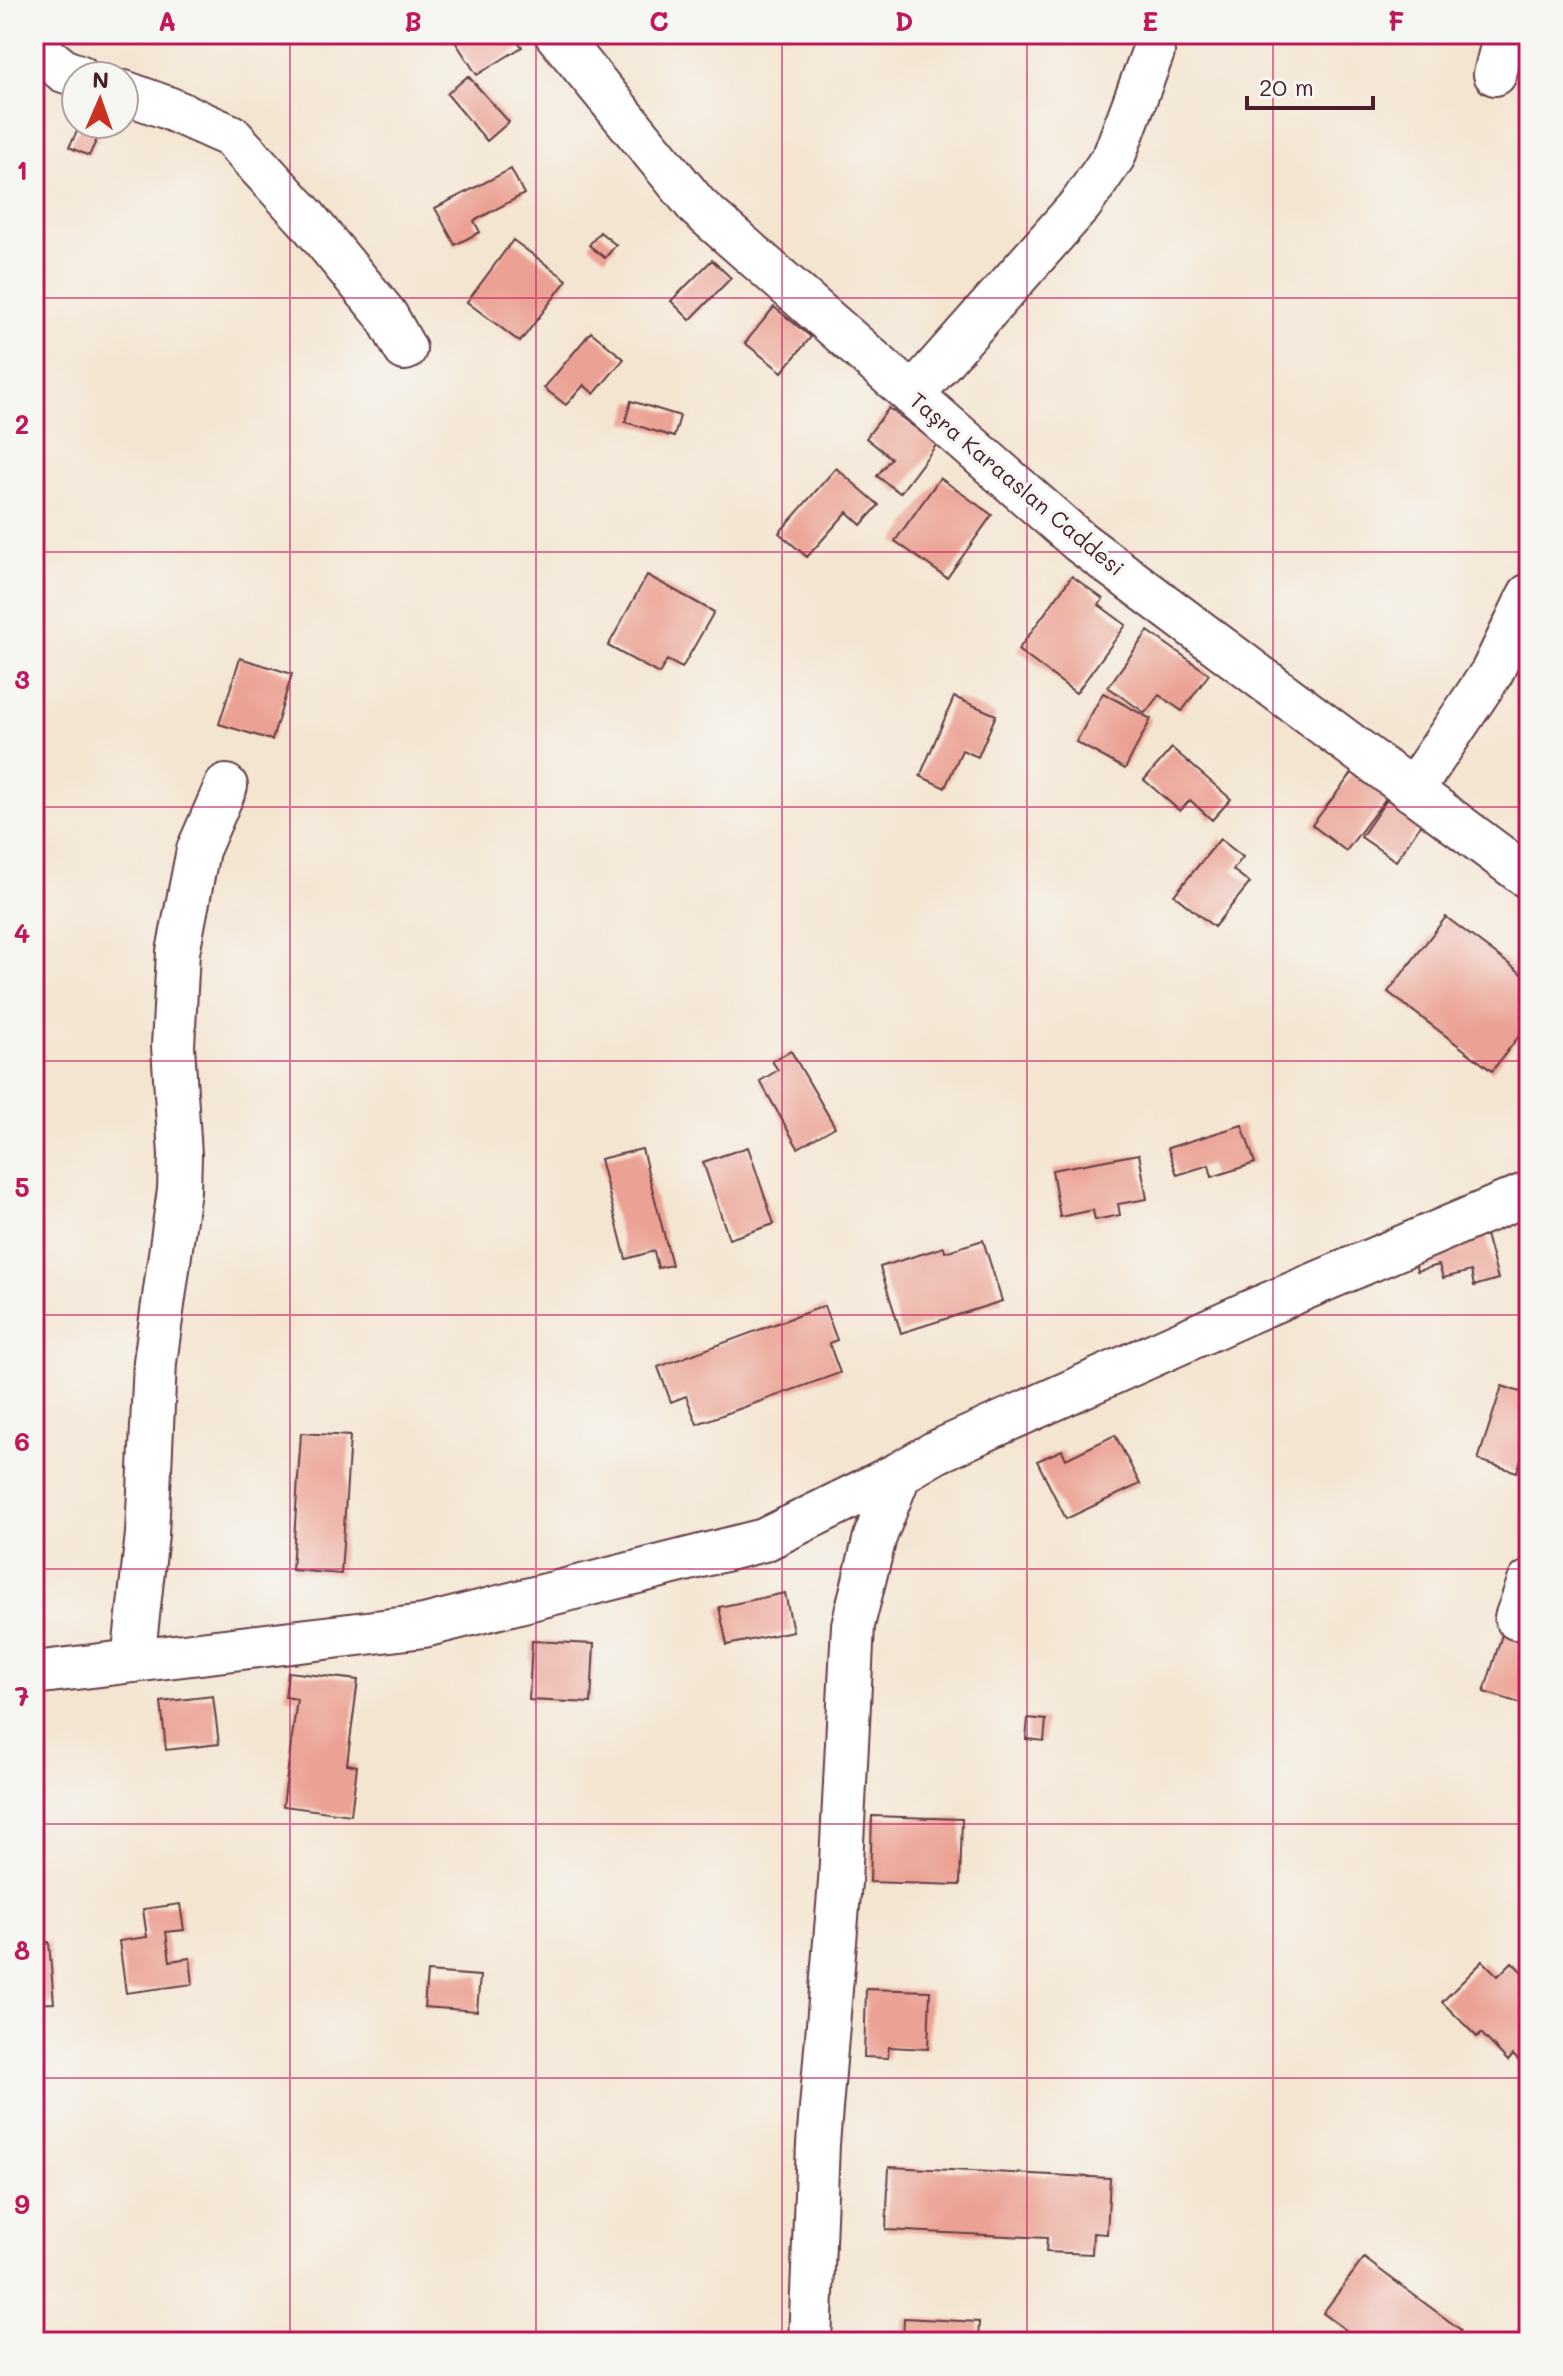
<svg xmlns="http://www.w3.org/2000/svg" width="1563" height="2376" viewBox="0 0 1563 2376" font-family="Mali,sans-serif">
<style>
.building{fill:#eba193}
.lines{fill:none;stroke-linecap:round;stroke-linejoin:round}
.minor-casing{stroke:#643d44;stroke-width:46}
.minor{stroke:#fff;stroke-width:42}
.grid{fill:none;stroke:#c2185b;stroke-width:2;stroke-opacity:0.55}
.labels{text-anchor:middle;stroke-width:7;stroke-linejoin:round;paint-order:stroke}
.street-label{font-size:22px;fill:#4a1f2b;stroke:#f6f6f2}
.neatline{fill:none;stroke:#c2185b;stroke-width:3}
.grid-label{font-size:26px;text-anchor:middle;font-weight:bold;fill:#c2185b}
</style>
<rect width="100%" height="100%" fill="#f6f6f2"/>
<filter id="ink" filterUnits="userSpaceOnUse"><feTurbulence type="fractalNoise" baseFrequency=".0125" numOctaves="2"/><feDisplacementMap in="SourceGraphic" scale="16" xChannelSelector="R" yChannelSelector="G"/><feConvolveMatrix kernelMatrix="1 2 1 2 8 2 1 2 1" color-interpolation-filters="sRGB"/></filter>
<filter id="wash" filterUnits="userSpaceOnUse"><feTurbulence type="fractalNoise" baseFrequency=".006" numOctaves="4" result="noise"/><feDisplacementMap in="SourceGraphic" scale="32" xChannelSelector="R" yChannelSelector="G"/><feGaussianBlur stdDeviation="1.8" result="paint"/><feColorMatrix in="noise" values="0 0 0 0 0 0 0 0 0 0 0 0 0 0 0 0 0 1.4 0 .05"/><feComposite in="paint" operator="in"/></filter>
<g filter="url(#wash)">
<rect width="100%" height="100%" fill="#f4e5d1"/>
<g id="blocks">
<path class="building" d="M450,34H513L522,47L477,75Z
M468,76L509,122L487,141L447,94Z
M81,124H104L89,156L69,147Z
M511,169L524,194L474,221L480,232L455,245L435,208Z
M600,232L616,245L605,258L589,245Z
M513,240L567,280L520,342L467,302Z
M712,260L731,278L690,320L671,301Z
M774,307L811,337L782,372L745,343Z
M591,332L624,359L594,394L584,385L566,405L544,388Z
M631,401L680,416L674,437L625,422Z
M889,408L937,444L900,493L877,476L891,458L866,438Z
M836,468L879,505L861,525L847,512L807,557L779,533Z
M940,478L992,515L947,578L895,541Z
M647,575L714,612L682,668L667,660L659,674L608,646Z
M1072,576L1103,599L1099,605L1126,625L1076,693L1018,650Z
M1148,631L1209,674L1182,711L1159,695L1145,713L1108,687Z
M240,658L292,674L272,740L219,724Z
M1103,693L1151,719L1125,769L1076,742Z
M954,697L996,715L978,757L962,750L945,788L920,776Z
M1172,748L1231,799L1212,820L1190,800L1180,811L1144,780Z
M1353,772L1387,797L1346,851L1312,825Z
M1388,798L1423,821L1396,861L1361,837Z
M1220,839L1243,857L1233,870L1250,883L1214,927L1174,895Z
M1446,917L1529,979V1023L1492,1071L1388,992Z
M791,1051L835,1127L798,1148L760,1081L778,1070L772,1061Z
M1242,1125L1255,1163L1212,1177L1209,1165L1177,1175L1168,1148Z
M748,1147L774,1224L729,1239L703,1162Z
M642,1149L672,1265L658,1268L654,1251L626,1259L600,1159Z
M1139,1154L1147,1199L1118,1204L1120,1215L1095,1220L1093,1210L1060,1217L1052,1170Z
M1484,1227L1498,1279L1474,1286L1471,1271L1443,1278L1439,1265L1417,1271L1411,1247Z
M983,1240L1002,1301L901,1333L880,1267L944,1247L945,1252Z
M824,1306L837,1340L829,1343L840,1373L697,1424L686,1396L671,1402L658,1367Z
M1502,1386L1529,1395L1519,1426L1529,1430V1434L1517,1472L1478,1460Z
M301,1433L350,1436L341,1574L292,1570Z
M1115,1435L1140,1484L1066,1519L1037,1461L1062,1450L1066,1459Z
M785,1593L793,1631L727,1645L719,1607Z
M1505,1625L1529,1632V1706L1484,1692Z
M532,1641L594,1644L591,1703L529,1700Z
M288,1672L358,1680L347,1764L357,1766L351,1815L283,1806L297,1699L285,1697Z
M213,1696L219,1744L166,1750L161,1702Z
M1028,1718L1046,1720L1044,1741L1026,1739Z
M872,1816L962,1819L960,1885L870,1882Z
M180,1904L184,1930L166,1932L170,1961L190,1958L193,1984L126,1993L119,1941L147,1937L143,1909Z
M49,1942L54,2003L34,2004V1943Z
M1483,1961L1498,1976L1512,1962L1529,1979V2071L1513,2055L1508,2061L1481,2033L1477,2037L1442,2002Z
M427,1972L480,1976L477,2011L424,2007Z
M866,1989L930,1991L928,2049L889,2047L888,2058L864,2057Z
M889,2167L1110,2178L1107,2234L1093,2233L1092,2254L1046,2252L1047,2238L886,2230Z
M1364,2258L1461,2330L1453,2342H1362L1323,2313Z
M904,2318L979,2322L978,2342H903Z"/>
</g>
</g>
<g filter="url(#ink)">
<use href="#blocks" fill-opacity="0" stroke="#643d44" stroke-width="2"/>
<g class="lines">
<g class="minor-casing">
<path id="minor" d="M556,34L698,207L1080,542L1529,878
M34,47L64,71L79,76
M1495,74L1505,34
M124,92L168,108L231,136L307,219L386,315L405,349
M912,395L1081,204L1114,156L1153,52
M1412,791L1492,672L1529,595
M1516,1618L1529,1582
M133,1661L147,1534L155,1362L179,1190L180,1155L173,1046L178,952L198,850L226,786
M34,1673L424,1626L764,1540L900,1473
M810,2342L818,2144L840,1882L853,1625L875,1537L900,1473L936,1452L1247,1313L1529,1193"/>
</g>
<use href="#minor" class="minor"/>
</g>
</g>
<path class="grid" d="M290,34V2342M536,34V2342M782,34V2342M1027,34V2342M1273,34V2342M34,298H1529M34,552H1529M34,807H1529M34,1061H1529M34,1315H1529M34,1569H1529M34,1824H1529M34,2078H1529"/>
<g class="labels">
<g class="street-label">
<text transform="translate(1017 484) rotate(40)" y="8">Taşra Karaaslan Caddesi</text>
</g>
</g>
<rect width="1563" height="2376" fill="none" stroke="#f6f6f2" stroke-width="88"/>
<g transform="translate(100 100) rotate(2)"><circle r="38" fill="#f6f6f2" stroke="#b1a0a2" stroke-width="2"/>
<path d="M0-6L14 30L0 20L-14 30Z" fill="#c8321e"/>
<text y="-12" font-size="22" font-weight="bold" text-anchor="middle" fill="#4a1f2b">N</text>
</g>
<path d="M1247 96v12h126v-12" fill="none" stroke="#4a1f2b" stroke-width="4"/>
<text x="1259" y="96" font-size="24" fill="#4a1f2b" stroke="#f6f6f2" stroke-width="6" paint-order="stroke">20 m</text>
<rect x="44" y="44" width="1475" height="2288" class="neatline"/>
<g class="grid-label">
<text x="167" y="31">A</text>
<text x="413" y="31">B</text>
<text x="659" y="31">C</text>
<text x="904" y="31">D</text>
<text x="1150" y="31">E</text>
<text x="1396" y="31">F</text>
<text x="22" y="180">1</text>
<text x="22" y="434">2</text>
<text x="22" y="689">3</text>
<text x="22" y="943">4</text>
<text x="22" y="1197">5</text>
<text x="22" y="1451">6</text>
<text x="22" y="1706">7</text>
<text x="22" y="1960">8</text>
<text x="22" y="2214">9</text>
</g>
</svg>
